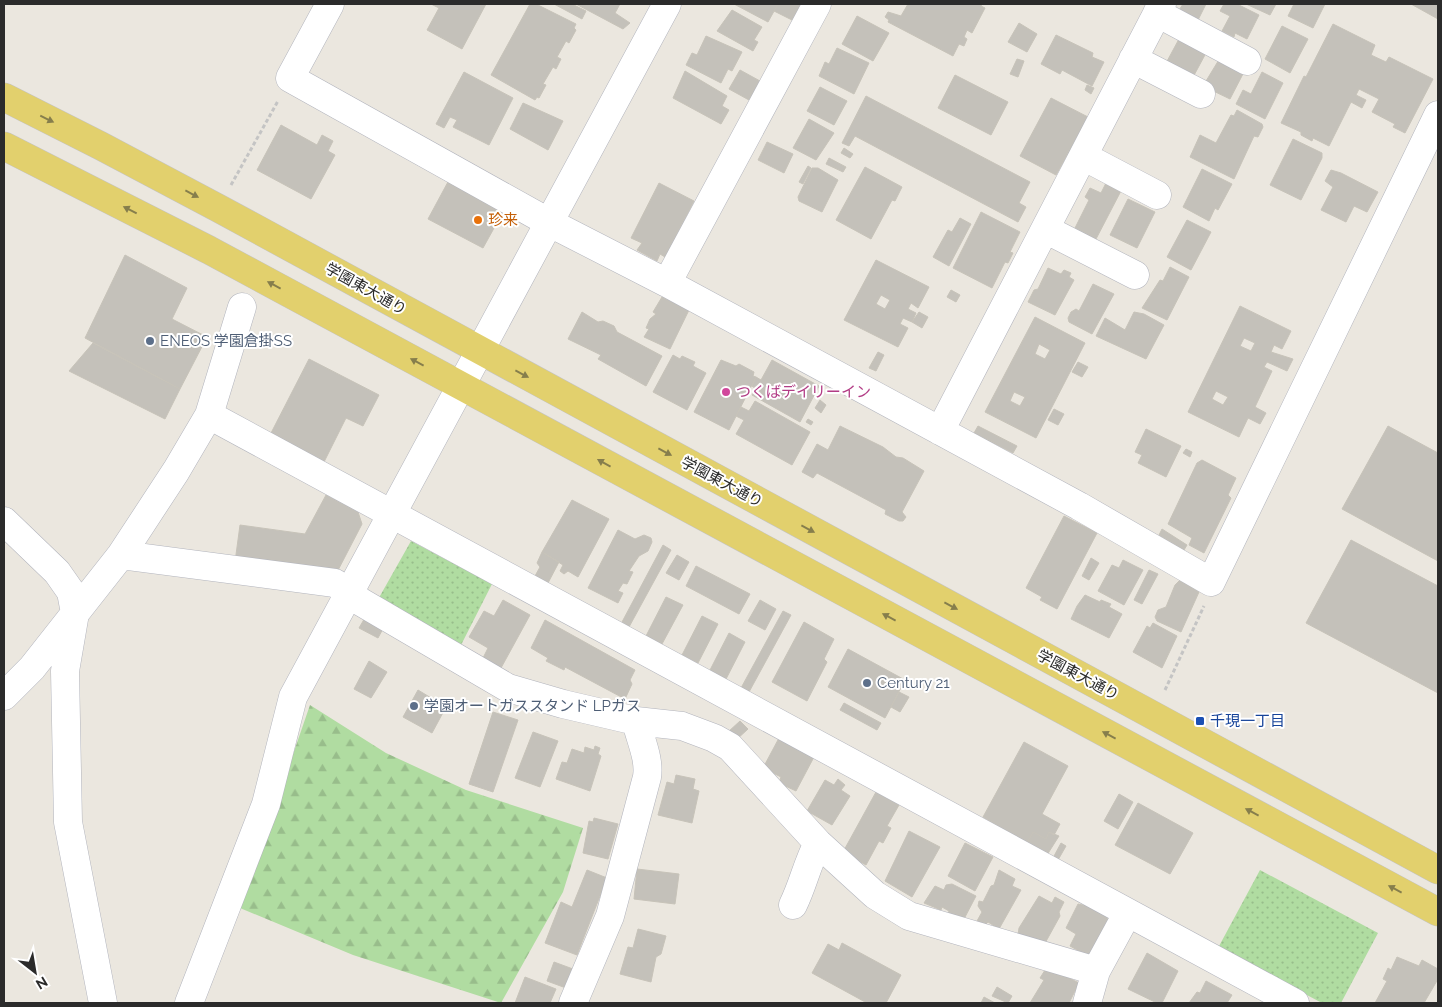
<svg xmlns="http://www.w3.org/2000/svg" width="1442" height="1007" viewBox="0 0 1442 1007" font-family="Raleway,'Noto Sans JP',sans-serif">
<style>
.grass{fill:url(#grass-dots)}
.forest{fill:url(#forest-firs)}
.building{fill:#c4c1ba;stroke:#c7c3b9;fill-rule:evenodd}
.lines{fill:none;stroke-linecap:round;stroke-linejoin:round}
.minor-casing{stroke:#b2b4bd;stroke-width:29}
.major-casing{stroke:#c4c4c4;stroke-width:29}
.path{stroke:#c4c4c4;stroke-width:3;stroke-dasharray:4 2.5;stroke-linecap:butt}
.minor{stroke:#fff;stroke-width:28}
.major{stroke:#e2d06d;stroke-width:28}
.oneway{fill:#867e4c}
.food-dot{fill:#e8710a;stroke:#fff;stroke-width:2}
.service-dot{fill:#5c6f8a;stroke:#fff;stroke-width:2}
.hotel-dot{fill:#d1479c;stroke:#fff;stroke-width:2}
.transit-dot{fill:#1a4fb4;stroke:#fff;stroke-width:2}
.labels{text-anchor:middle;stroke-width:4;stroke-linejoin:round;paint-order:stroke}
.food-label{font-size:15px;fill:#c56008;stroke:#fff;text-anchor:start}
.street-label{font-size:15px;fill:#2b2b2b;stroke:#fff}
.service-label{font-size:15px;fill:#4e5e75;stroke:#fff;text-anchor:start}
.hotel-label{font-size:15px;fill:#b23c85;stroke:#fff;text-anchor:start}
.transit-label{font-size:15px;fill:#164399;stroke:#fff;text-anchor:start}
</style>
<defs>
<pattern id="grass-dots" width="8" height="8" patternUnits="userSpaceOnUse" patternTransform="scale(1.25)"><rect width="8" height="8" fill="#b0dca1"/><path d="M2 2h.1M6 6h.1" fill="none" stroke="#98bd8b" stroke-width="1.8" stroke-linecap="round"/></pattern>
<pattern id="forest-firs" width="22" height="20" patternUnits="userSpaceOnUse" patternTransform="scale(1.25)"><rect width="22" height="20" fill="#b0dca1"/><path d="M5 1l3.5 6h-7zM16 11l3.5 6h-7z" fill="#98bd8b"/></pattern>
</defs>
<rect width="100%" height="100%" fill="#ebe7df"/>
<path class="grass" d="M411,541L492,584L459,649L376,603Z
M1260,870L1378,933L1341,1003H1322L1218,948Z"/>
<path class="forest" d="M310,705L386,753L466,790L583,828L563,892L501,1003L353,955L240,908Z"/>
<path class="building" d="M431,4H486L462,49L427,30L439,8Z
M530,4H536L576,24L574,28L576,30L569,43L566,41L557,57L561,59L556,69L553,67L543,84L546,85L539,98L537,97L535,100L491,75Z
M554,4H572L586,11L582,19Z
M576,4H620L615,13L630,23L623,29Z
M734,4H778L768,22Z
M778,4H801L792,20L774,11Z
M908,4H982L981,6L985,8L972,33L967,30L964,37L967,39L964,46L959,44L953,56L888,22L889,20L885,17L888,12L901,16Z
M1183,4H1206L1197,22L1178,12Z
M1224,4H1237L1259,15L1247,39L1235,33L1234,37L1222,31L1230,16L1220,11Z
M1246,4H1276L1270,15Z
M1294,4H1325L1313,28L1288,16Z
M1411,4H1438V19Z
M732,10L762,27L754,40L758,42L753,51L717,31Z
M857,16L889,33L873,61L842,44Z
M1019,23L1037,34L1027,52L1008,42Z
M1333,24L1375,45L1371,55L1386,62L1389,57L1433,79L1405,133L1393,127L1395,124L1372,112L1379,99L1359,89L1356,95L1366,100L1362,108L1351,102L1329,146L1313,138L1312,141L1301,135V132L1281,123L1304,76L1306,77Z
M1282,26L1308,39L1290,73L1265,59Z
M1056,35L1093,53L1092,57L1104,62L1092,86L1062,70L1060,74L1041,64Z
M706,36L742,52L732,71L728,69L721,83L686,65L692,53L697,55Z
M1179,39L1206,53L1192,79L1165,65Z
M837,48L869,63L854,94L819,76L825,62L829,64Z
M1220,58L1245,70L1230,99L1203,86Z
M1017,59L1024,61L1018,77L1010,74Z
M740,70L760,81L749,100L729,89Z
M685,71L727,96L722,106L729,110L721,124L673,98Z
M464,72L513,98L489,145L453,127L457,120L450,117L444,128L436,124Z
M1262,72L1283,83L1265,119L1236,104L1243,90L1251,94Z
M955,75L1008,102L991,135L938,108Z
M1087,85L1094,88L1091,94L1085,90Z
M820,87L847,101L834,125L807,111Z
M866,96L1030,182L1019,203L1026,207L1018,222L855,136L849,146L842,143Z
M1051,98L1088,117L1056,175L1020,156Z
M523,103L563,121L548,150L510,129Z
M1237,110L1262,124L1263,127L1258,137L1254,136L1234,179L1190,157L1200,135L1216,143L1231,115L1234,116Z
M809,119L834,133L816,160L793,148Z
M281,125L317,145L322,135L333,141L328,151L335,155L311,199L257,170Z
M1293,139L1322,153V158L1301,200L1270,185Z
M767,142L793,154L784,173L758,160Z
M844,148L853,154L850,158L841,153Z
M829,158L846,167L843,172L826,164Z
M808,166L811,168L803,184L799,182Z
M865,167L902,187L895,201L892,200L871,239L836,220Z
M812,168H818L838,180L822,212L799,201L798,197Z
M1202,169L1232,184L1218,210L1215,208L1209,221L1183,207Z
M1331,170L1341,173L1378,192L1367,212L1354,206L1346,222L1321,210L1333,187L1325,181Z
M1108,179L1123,187L1096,239L1075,228L1089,200L1085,197L1090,188L1101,193Z
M449,180L504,210L483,248L428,219Z
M659,183L694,201L665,257L660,254L657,261L637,250L642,243L631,238Z
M1128,199L1155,212L1137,248L1110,235Z
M981,212L1020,232L1010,252L1013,253L1008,263L1005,262L992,288L953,268Z
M960,218L971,224L949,266L933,257L948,230L952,232Z
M1187,220L1211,232L1191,270L1167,257Z
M125,255L187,288L172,319L207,337L180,389L85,338Z
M876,260L929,287L918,308L911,303L908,309L916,313L912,322L903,318L900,324L908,328L898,347L844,320ZM881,295L890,300L885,309L876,304Z
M1170,267L1189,277L1167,320L1142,308L1160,280L1163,281Z
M1048,268L1061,274L1064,270L1071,273L1069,277L1074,280L1055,315L1028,302L1034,290L1038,289Z
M1093,284L1114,294L1092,334L1069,322L1068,318L1071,312L1076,309L1079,311Z
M951,290L960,295L956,302L947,297Z
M662,297L689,310L670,349L644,337L649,329L646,328L650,319L656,314L653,312Z
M1240,306L1291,331L1282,349L1274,345L1271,352L1293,359L1287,371L1267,362L1264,367L1272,371L1255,407L1266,413L1260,424L1248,418L1239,437L1188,412ZM1244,338L1255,343L1251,351L1240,346ZM1216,391L1228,397L1223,405L1212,399Z
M582,312L598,322L603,321L614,326L617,332L662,356L646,386L598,359L601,355L568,339Z
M919,312L928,317L922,328L912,322Z
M1134,312L1144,314L1164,325L1146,359L1096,336L1105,318L1125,330Z
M1035,317L1085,343L1036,438L985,412ZM1039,344L1050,350L1045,359L1035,354ZM1014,392L1025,397L1020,406L1010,401Z
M93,343L180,389L165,419L69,371Z
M878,352L884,355L876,371L869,368Z
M673,355L680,359L682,356L695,362L693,366L706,373L687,410L653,392Z
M309,359L379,395L363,426L346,418L324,462L270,435Z
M721,360L736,366L739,364L754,372L753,376L756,377L729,430L694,412Z
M772,360L819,386L800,422L752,395L756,389L752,386L756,377L761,380Z
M1078,362L1088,367L1082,377L1072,372Z
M820,400L826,405L821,413L815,408Z
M755,401L810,432L792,465L736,434L744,420L736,416L741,407L749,411Z
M1054,409L1064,414L1058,425L1048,420Z
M808,419L813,422L811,425L806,422Z
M840,426L883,447L896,457L903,458L924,471L902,512L906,517L903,521H899L885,514L886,510L817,473L813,478L802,472L817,444L828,450Z
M978,426L1017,446L1013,453L974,433Z
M1388,426L1438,453V561L1342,509Z
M1146,429L1181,446L1166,477L1138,463L1142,455L1135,452Z
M1186,449L1192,452L1190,457L1183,453Z
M1202,460L1236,478L1228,495L1231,498L1204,553L1189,545L1192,538L1168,524L1197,463Z
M326,495L358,512L362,524L335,576L235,562L240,525L305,534Z
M572,500L609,519L578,577L568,571L564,574L560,571L563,565L542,552Z
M1064,516L1097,533L1057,609L1040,600L1042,597L1026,588Z
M1162,529L1187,545L1184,550L1159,535Z
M618,530L635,539L644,535L651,538L652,542L648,551L639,556L629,571L633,572L627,584L623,583L618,591L623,593L618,603L588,588Z
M1351,540L1438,586V693L1306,623Z
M663,545L671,550L629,627L622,622Z
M542,552L559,562L548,583L535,576L540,567L537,563Z
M677,555L689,562L679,580L666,573Z
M1091,558L1099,563L1089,580L1082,576Z
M1123,560L1143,570L1124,605L1098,591L1112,565L1119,568Z
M696,566L750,594L739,614L686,586Z
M1149,570L1158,574L1142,604L1134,600Z
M1180,580L1199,592L1181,632L1157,621L1155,617L1158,610L1166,607L1175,585Z
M1085,595L1100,602L1101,600L1111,604L1109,607L1122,614L1109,638L1071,619L1077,606Z
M666,597L683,605L662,644L646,636Z
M503,600L530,615L501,668L483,658L488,648L469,637L484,611L494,616Z
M760,600L776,609L765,630L748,621Z
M783,611L791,615L749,692L741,688Z
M366,616L385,625L378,638L359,628Z
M702,616L718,624L698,663L682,655Z
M545,620L635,670L630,680L632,684L625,699L565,667L564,670L546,661L548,658L531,648Z
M804,622L834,639L824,659L827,662L807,701L772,682Z
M1153,623L1177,636L1162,668L1133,652L1147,626L1150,628Z
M729,633L745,642L725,681L709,672Z
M848,649L905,680L885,718L828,687Z
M369,661L387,672L371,698L354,689Z
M418,690L446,707L432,733L403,717Z
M899,692L909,697L900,712L891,707Z
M844,703L881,723L877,730L840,710Z
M493,712L518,720L493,792L469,784Z
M740,721L748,729L736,740L728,732Z
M533,732L558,741L540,787L515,778Z
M779,738L814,757L796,791L779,783L781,777L763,768Z
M1024,742L1068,766L1042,814L1060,824L1054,835L1049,832L1046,839L1033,832L1027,843L983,817Z
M595,746L600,748L598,754L601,756L590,791L556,779L562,762L567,763L572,749L584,753L585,747L594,750Z
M676,775L695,779L693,789L699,791L692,823L658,815L667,782L674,784Z
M838,779L845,785L841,790L850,796L832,825L807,811L825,780L834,785Z
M876,792L899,805L887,826L891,828L883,843L879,841L866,865L843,852Z
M1119,794L1133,802L1118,829L1104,821Z
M1138,803L1193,833L1170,874L1115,845Z
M594,818L618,824L608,859L583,853L589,821L593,822Z
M909,831L940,847L912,897L885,881Z
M1033,832L1046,839L1049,832L1059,836L1047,855L1027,843Z
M965,843L993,857L975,891L948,876Z
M1061,843L1066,846L1058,860L1053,858Z
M637,869L679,874L675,904L634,899Z
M587,870L607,878L577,955L545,943L561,902L572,907Z
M999,870L1015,879L1012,886L1021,890L999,929L988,922L985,925L977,921L982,912L978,906L979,901L983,902L991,886L994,885Z
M952,884L976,896L964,919L957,915L955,919L948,916L949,911L942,907L941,910L924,903L935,886L944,890L946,885Z
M1039,896L1052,903L1055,897L1064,902L1059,912L1060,916L1044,945L1018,935L1019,928Z
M1078,904L1087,906L1106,916L1110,924L1095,954L1088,956L1070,946L1076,934L1066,928Z
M638,929L666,936L661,954L656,957L651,982L620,974L628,947L633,948Z
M842,943L901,975L886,1003H867L812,973L828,944L839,950Z
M1147,953L1178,971L1162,1003H1157L1128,989Z
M1397,957L1419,966L1422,960L1438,969V979L1424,1003H1375L1387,981L1383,979L1388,968L1391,970Z
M554,962L573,969L566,988L547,981Z
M1047,967L1079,983L1069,1003H1030L1044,980L1040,978Z
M525,977L556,989L550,1003H515Z
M1206,981L1232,995L1227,1003H1189L1197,992L1200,993Z
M997,987L1012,996L1008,1003L992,996Z
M984,997L995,1003H981Z"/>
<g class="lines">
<g class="minor-casing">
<path id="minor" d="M330,4L290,78L550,223L667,283L1079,506L1211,582L1438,115
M1157,13L1247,61
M1133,59L1201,94
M1083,156L1157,195
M1045,229L1135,275
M667,283L817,4
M209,415L1295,1003
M940,431L1162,4
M4,521L57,572L71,592L75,613L65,671L68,822L103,1003
M121,555L335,583L361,602L508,688L563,704L636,721L682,726L714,738L730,747L818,843L875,895L909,916L1096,971
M4,696L32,668L121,555L176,471L209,415L242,307
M793,905C803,885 807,864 818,843
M189,1003L266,804L293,697L667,4
M573,1003L610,916L647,777C650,759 640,739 636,721
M1087,1003L1096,971L1127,914"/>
</g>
<g class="major-casing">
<path id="major" d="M4,97L101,146L218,208L1438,870
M4,146L209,250L1438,912"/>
</g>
<path class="path" d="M231,185L278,101
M1165,690L1204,606"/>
<use href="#minor" class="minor"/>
<use href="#major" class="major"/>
</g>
<defs><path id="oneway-solid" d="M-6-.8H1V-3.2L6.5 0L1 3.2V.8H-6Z" transform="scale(1.25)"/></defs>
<g class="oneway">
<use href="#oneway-solid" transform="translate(47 119) rotate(26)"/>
<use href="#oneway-solid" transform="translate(192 194) rotate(28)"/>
<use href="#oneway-solid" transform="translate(130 210) rotate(-153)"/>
<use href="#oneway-solid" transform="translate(274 285) rotate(-152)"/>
<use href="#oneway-solid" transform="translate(417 362) rotate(-152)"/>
<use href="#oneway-solid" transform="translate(522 374) rotate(28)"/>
<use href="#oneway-solid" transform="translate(665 452) rotate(28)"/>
<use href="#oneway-solid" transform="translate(604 463) rotate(-151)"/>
<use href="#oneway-solid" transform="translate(808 529) rotate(28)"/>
<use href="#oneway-solid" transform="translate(951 606) rotate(28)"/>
<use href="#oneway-solid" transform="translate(889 617) rotate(-152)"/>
<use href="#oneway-solid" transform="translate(1109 735) rotate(-152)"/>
<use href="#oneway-solid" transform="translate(1252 812) rotate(-152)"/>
<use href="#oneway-solid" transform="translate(1395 889) rotate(-152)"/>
</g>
<circle class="food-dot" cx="478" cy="220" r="5"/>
<g class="service-dot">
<circle cx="150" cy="341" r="5"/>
<circle cx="867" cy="683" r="5"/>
<circle cx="414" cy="706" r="5"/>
</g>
<circle class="hotel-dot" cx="726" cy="392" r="5"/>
<rect class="transit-dot" x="1195" y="716" width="10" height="10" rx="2.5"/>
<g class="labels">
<g class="food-label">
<text x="488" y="225">珍来</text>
</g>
<g class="street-label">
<text transform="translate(366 289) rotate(29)" y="5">学園東大通り</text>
<text transform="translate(722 482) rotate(28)" y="5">学園東大通り</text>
<text transform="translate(1078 675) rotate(28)" y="5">学園東大通り</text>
</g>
<g class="service-label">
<text x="160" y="346">ENEOS 学園倉掛SS</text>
<text x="877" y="688">Century 21</text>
<text x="424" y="711">学園オートガススタンド LPガス</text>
</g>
<g class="hotel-label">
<text x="736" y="397">つくばデイリーイン</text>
</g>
<g class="transit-label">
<text x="1210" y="726">千現一丁目</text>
</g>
</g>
<rect width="1442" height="1007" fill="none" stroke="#2b2b2b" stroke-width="10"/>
<g transform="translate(35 972) rotate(149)" stroke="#ffffff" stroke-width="4" paint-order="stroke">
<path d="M0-4L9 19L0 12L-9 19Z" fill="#2b2b2b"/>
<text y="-8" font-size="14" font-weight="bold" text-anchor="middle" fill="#2b2b2b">N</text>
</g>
</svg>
